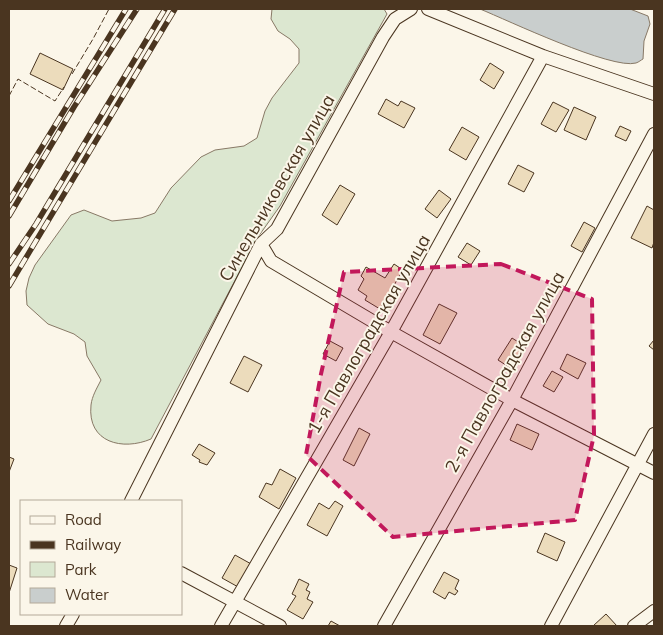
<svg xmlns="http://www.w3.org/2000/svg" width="663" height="635" viewBox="0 0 663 635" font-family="Mulish,sans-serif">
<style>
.green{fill:#dce7d0;stroke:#887966}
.water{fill:#c9cecd;stroke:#887966}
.building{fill:#ecdcbc;stroke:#4a3520}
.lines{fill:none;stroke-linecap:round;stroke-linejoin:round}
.street-casing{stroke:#4a3520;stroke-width:14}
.street{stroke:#fbf6e9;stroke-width:12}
.rail-casing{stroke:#4a3520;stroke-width:5.5}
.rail{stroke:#fbf6e9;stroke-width:4;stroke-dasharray:11;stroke-linecap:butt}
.fence{stroke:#4a3520;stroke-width:1;stroke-dasharray:6 2.5;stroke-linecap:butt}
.marked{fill:#c2185b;fill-opacity:0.2;stroke:#c2185b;stroke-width:4;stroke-dasharray:10 6;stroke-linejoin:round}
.labels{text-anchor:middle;stroke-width:4;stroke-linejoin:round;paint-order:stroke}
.street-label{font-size:18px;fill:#4a3520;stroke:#fbf6e9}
</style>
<rect width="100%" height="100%" fill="#fbf6e9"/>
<path class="green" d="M272,9H384L387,14L280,206L258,237L151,439C123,451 87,443 91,405C92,396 97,388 101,380L87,356L85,342L74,334L48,324L27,305L26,291L29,278L35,265L71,215L84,210L112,221L141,218L155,213L171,188L201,157L215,150L244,146L257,138L265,111L272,98L299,63V49L290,39L278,31L271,19Z"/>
<path class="water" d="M480,9H630L648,16L650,24L644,41L643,59C641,60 639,62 636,63C612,70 507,20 480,9Z"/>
<path class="building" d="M40,53L73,69L63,90L30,74Z
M490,63L504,72L494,89L480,80Z
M386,99L398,106L401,101L415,108L404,128L378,114Z
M553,102L569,110L556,132L541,124Z
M574,107L596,117L586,140L564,130Z
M620,126L631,131L626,141L615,136Z
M462,127L479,137L466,160L449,150Z
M518,165L534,173L524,192L508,184Z
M340,185L355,194L337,225L322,215Z
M439,190L451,199L437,218L425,209Z
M647,206L654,210V242L652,248L631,238Z
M584,222L595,228L582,252L571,246Z
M467,243L480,251L471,265L458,257Z
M394,264L403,270L380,309L365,300L367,296L358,290L364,279L361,276L366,267L385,278Z
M439,304L457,313L440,344L423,335Z
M512,338L526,347L512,369L498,360Z
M654,340V350L649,346Z
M330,341L343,348L336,361L323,354Z
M567,354L586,363L578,379L560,369Z
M244,356L262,365L248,392L230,383Z
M552,371L563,377L554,392L543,386Z
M517,424L539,434L532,450L510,440Z
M359,428L370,434L354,466L343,460Z
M199,444L215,453L207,465L199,462L200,460L192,455Z
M9,457L14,459L9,472Z
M280,469L296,478L279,509L259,497L266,483L272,485Z
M335,501L343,506L327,536L307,525L319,503L329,509Z
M545,533L565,542L557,561L537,552Z
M235,555L253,565L240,588L222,578Z
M9,565L17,568L9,593Z
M444,572L459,580L455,589L458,591L455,595L449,592L445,599L433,592Z
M299,579L309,584L306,590L310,592L307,599L313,602L303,619L287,610L296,596L292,594Z
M606,614L617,626H593Z
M331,621L340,626H328Z"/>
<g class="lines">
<g class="street-casing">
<path id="street" d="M428,9L543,56L654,94
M261,244L271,261L391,332L512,400L654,473
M131,501L261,244L277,229L383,37L395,19L411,9
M181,573L280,626
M66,626L73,614
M221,626L391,332L543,56
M384,626L512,400L654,134
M551,626L654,434
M634,626L654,611"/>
</g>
<use href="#street" class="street"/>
<g class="rail-casing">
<path id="rail" d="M9,201L126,9
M9,216L74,107L137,9
M9,264L36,224L165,9
M9,286L175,9"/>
</g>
<use href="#rail" class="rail"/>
<path class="fence" d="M72,74L93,39L109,9
M9,96L18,79L55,101L64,87"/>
</g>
<path class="marked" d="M501,264L592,299L594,435L575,520L393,537L306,455L321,374L344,272Z"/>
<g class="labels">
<g class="street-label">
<text transform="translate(277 188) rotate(-60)" y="6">Синельниковская улица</text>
<text transform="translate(369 334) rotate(-60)" y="6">1-я Павлоградская улица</text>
<text transform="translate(505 372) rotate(-61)" y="6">2-я Павлоградская улица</text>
</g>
</g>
<rect width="663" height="635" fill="none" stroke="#4a3520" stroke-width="20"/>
<rect x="20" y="500" width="162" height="115" fill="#fbf6e9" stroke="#b4a999"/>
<rect x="30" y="516" width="25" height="8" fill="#fbf6e9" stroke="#b4a999"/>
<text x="65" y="525" font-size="15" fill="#4a3520">Road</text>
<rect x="30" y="541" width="25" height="8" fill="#4a3520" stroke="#b4a999"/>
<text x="65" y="550" font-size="15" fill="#4a3520">Railway</text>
<rect x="30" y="562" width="25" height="15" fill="#dce7d0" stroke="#b4a999"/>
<text x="65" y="575" font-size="15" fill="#4a3520">Park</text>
<rect x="30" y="588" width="25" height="15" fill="#c9cecd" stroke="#b4a999"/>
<text x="65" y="600" font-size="15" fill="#4a3520">Water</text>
</svg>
